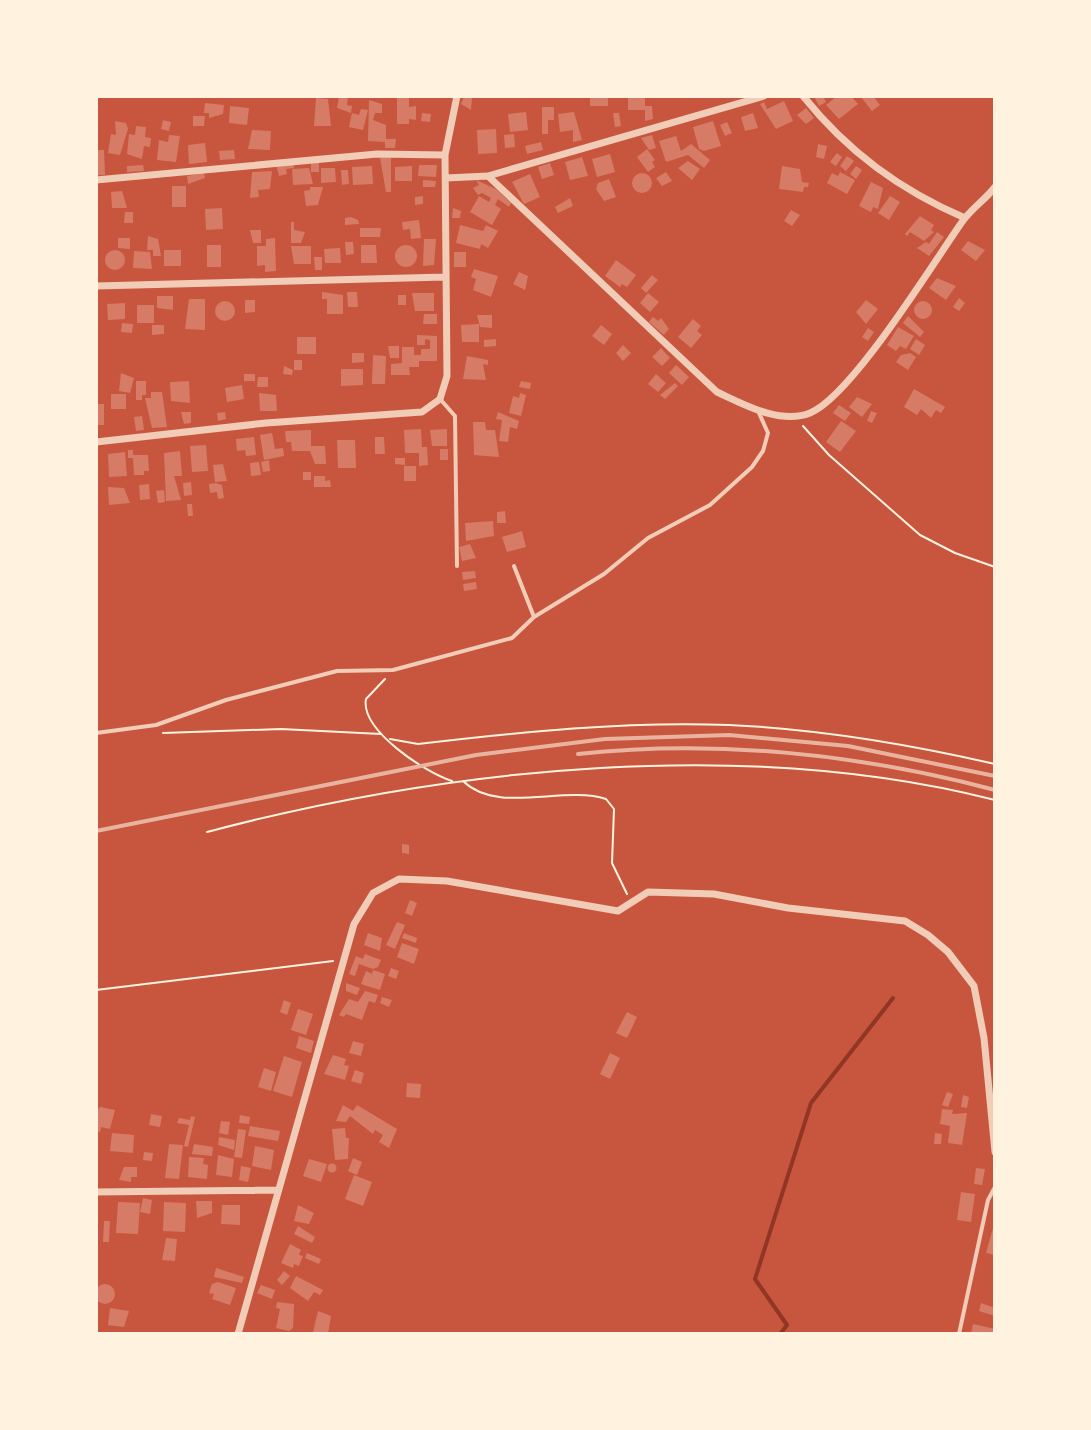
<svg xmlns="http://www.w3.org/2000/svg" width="1091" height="1430" viewBox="0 0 1091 1430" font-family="'Source Sans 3',sans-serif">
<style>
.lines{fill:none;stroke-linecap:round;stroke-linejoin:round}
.stream{stroke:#8f3625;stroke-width:4}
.building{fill:#d67c66}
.path{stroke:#fff3e0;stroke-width:2}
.service{stroke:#f1ccb7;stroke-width:4}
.minor{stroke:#f1ccb7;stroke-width:7}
.rail{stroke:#e9b49f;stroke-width:4}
</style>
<rect width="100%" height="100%" fill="#c8553d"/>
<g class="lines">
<path class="stream" d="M742,1334H765
M780,1334L787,1325L755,1279L811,1103L893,998"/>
</g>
<path class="building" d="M339,96H348L347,105L352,106L351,113L337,108Z
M464,96L472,98L471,110L461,104Z
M590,96H608V106H590Z
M628,96H645V106H652L653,119L645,121V110H628Z
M814,96H823L826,102L819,106Z
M837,96H851L858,104L839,119L826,105Z
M860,96H873L880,105L872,111Z
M316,98L328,99L331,126H314Z
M397,98H409V107L416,106V120L409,119V124H397Z
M369,100L382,104V113H375L373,120L386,125V139H396L395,148H385V142L368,141Z
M784,101L793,121L776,129L760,104L764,102L767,109Z
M205,103L224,105L223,114L209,118V113H204Z
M230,106L249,108L247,125L229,123Z
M542,107H554V120H548V134H542Z
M806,108L814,118L806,124L797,115Z
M361,109L368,110L363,130L349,127L352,113L359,115Z
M526,112L528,130L510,132L508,114Z
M574,112L582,140L573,142V130L560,132L558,114Z
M422,113L431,114L430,122L421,121Z
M613,113H619L621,126L615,127Z
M753,113L758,128L745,131L741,117Z
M193,116H205L204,126H193Z
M163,120L171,122L169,131L161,129Z
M115,121L126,123L128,129L120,155L108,153L111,134L116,135Z
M713,121L721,146L704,151L699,149L693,127Z
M727,122L732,133L725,136L720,125Z
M136,126L146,127L145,137L151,138L150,147L144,146L142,159L127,154L129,134L135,135Z
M496,129L497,153L478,154L477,130Z
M252,130L271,131L270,150L248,149Z
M514,134L515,147L505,148L504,135Z
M169,135L180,136L176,162L157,160L159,140L168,142Z
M652,135L656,148L649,150L641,138Z
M676,136L681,151L691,144L710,160L704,168L688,155L666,162L659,141Z
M541,142L543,150L527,154L525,146Z
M205,143L207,162L189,164L188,145Z
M818,144L827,146L824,159L816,157Z
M647,149L655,160L652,162L655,167L648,172L637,157Z
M96,150H104L105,175H97Z
M234,150L235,159L220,160L219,151Z
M837,153L842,157L836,166L830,162Z
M610,154L615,172L597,177L592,159Z
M847,156L854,161L846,171L840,166Z
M391,157V192H386L380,158Z
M582,157L588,176L570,180L565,162Z
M688,161L700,169L692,180L678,168Z
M293,163L294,168L286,169L287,174L279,176L276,164Z
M311,163H319V172H311Z
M550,163L554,175L542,179L538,167Z
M143,165L144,171L127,172V166Z
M419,165H437L436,177L418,176Z
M372,166L373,184L353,185L352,167Z
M412,166V181H395V167Z
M782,166L800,169L802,182L809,183L808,187H804L803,192L779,189Z
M856,166L862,170L856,179L850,174Z
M309,168L313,184L293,185L292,169Z
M321,168H335L336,182L321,183Z
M341,170H348L349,184L342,185Z
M272,171L270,189L258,190L259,197L250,198L252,172Z
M666,172L672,181L662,186L656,178Z
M840,172L855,180L847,194L827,183L832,173L838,176Z
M204,173L205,178L188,184L187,176Z
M632 183a10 10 0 1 1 20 0a10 10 0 1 1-20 0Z
M530,174L540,197L524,204L512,182Z
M609,179L616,197L604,201L596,189L598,183Z
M423,180L436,181L435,187H423Z
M476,180L496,189L511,203L509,207L498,199L495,205L501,209L492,225L470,212L479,196L489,202L491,198L482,193L478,195L473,188L479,185Z
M871,182L883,188L878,209L873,207L871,212L859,206Z
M172,186H186V207H172Z
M310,187H323L318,205L306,206L304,191L310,190Z
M122,191L127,208H112L111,192Z
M423,196V204L415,205V197Z
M890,196L900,202L889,220L878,213Z
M570,198L573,206L558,213L555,207Z
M222,208L223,229L206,230L205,209Z
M453,208L461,211L460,218H452Z
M791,210L800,215L792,226L784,221Z
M125,212H133V223H124Z
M920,216L934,225L931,230L934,232L924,241L910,232L907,236L905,234Z
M351,217L358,220L359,224L345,225V218Z
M419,220L421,238L411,239L410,229L403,230L402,222Z
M291,222H294V230L305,232L301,243H291Z
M460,225L483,231L486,225L498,231L488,248L481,244L480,249L456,243Z
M360,228H381L380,237H360Z
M250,230H261V243H253Z
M937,232L944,237L929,256L917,248L926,242L929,244Z
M148,236L158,239L161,256H153V250H147Z
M118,238H130V249L118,248Z
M275,238L276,271L265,272V265L257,266V246H266V239Z
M424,239H436L434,265L423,266Z
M968,241L985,250L976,261L961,250Z
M345,242H353L354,254L346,255Z
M207,245H221V267H207Z
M361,245H376L377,263H361Z
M395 256a11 11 0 1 1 22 0a11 11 0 1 1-22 0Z
M291,246H311V264H294Z
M340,248L341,263H325L324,249Z
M105 260a10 10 0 1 1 20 0a10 10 0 1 1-20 0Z
M164,250H181V266H164Z
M134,251L150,252L152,269L133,268Z
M454,252H466V267H454Z
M314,257H322V270H315Z
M616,260L636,275L627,287L622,284L620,287L605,276Z
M474,269L498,276L491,297L473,290L476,279L471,277Z
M519,272L528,276L525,290L513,284Z
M652,275L658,280L646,293L641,288Z
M937,278L956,286L946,300L929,288Z
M322,292L343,295V314H327V299H322Z
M347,292H357L358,307H348Z
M412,293H434V311H415Z
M648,293L659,302L650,312L640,303Z
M398,295H406V305H398Z
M157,296H173V310L157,308Z
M959,298L965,303L959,311L953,307Z
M189,299H205V330L185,329Z
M245,300H255V312L245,313Z
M866,300L878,309L866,324L856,312Z
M215 311a10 10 0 1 1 20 0a10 10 0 1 1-20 0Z
M914 310a9 9 0 1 1 18 0a9 9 0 1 1-18 0Z
M125,303V319L108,320L107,304Z
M137,305H154V323H137Z
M424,314H437V324H423Z
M477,315H492V328L480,327Z
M908,316L924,332L920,337L903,323Z
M653,317L658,321L661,318L669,329L664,335L649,322Z
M693,319L701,326L697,331L702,335L691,348L678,337Z
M122,323L133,324L132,333L121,332Z
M479,324V342H462L461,325Z
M152,325H164V334L152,335Z
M601,325L612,334L604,345L592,336Z
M898,327L914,336L906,349L900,346L896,351L887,345Z
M868,328L874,332L868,341L862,337Z
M417,335L437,336V361H419V367H409L410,375H391V364L402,363V347H414V355H421V349H430V340L425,339V345H417Z
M297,337H316V354H297Z
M496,339V346L484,347V340Z
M916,339L925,345L919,355L910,349Z
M623,345L631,353L623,361L616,353Z
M388,346H399V358H390Z
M661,348L670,358L662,366L652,357Z
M352,353H364V362L352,363Z
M910,353L916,357L908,370L896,362L901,355Z
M373,355L386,356L385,384H372Z
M467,356L488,360V365L483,364L486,380L463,379Z
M294,360H302V370H294Z
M676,365L689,377L682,385L669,373Z
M284,366L293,370L292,375L283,374Z
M341,369H363V385L341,386Z
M121,373L134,378L130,393L119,391Z
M244,374H255V381H244Z
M656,374L666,383L658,392L648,384Z
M258,377H268V387H257Z
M136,381H146V395H142V400H136Z
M189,381L190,403L171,401L170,382Z
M521,381L531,383L530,389L519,387Z
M675,383L678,386L665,399L660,395Z
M242,385L244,399L227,402L225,388Z
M914,389L945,407L941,413L936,410L931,418L921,409L917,415L904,407Z
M151,392H162L167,427L152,428L145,398H151Z
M259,393L276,395L277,411H260Z
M520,393L526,395L521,416L509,413L513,396L519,398Z
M111,394H126V409H111Z
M857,397L872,404L862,417L849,407Z
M96,404H104V425H96Z
M839,405L851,413L845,421L833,413Z
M871,411L877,413L872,423L867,421Z
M181,412H191V423L184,424Z
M225,412L226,419L218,421L217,413Z
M498,412L519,421L517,429L510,427L508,442L499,441L502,420L496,419Z
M142,416L144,430L136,431L134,417Z
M841,421L856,431L840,452L826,442Z
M473,422H485L486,430H495L499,457L474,455Z
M421,429L422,447H427L428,465L419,466V453H405L404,430Z
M447,429V446H432L430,430Z
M311,430V446H325L326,464H315L310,451H292L291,442H286L285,431Z
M272,433L275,449L283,448L284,456L264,460L260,435Z
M254,437L256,455L246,456L245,450L237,451L236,439Z
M375,437H384L385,454H375Z
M337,440H355L356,468H338Z
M206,445L208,471L192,472L190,446Z
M440,449H448V460H440Z
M128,450H133V455H148L149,471H144V475H134L133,458H128Z
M180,451L182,476H174L181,500L166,501L164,453Z
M125,452L127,476L109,477L108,454Z
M395,458H405V465L395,464Z
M269,460L270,471L263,472L261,462Z
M259,462L261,475L251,476L250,463Z
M223,464L227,481L215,482L213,465Z
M404,466H416V481H404Z
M303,472H311V480H303Z
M314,476H325V481L330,480L331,487H314Z
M191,482L192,495L184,496L183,483Z
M216,483L222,485L224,498L218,499L217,492L210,493L209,484Z
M149,484L150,499L140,500L139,485Z
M108,487L124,488L130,503L109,505Z
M164,490L165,502L158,503L156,491Z
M187,504H192L193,516H188Z
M505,511L506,523H497V512Z
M493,521L494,536L466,541L465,523Z
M522,531L526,547L507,552L502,537Z
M470,544L476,558L462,561L459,547Z
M475,571L476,578L463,580L462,572Z
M476,582L477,589L464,591L463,584Z
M402,844L409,845V854L402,853Z
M410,900L417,903L412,916L405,913Z
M397,922L405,925L395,949L386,945Z
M368,933L382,938L380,951L364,945Z
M404,933L417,938L416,943L402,938Z
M402,943L419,949L414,964L397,957Z
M365,954L381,960L378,967L373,969L359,964L355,976L349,974L356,956L363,959Z
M391,968L399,971L396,979L388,976Z
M373,970L385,974L380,990L361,984L366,971L372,974Z
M346,983L360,988L357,995L346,991Z
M365,991L378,995L375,1003L369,1001L362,1020L346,1014L344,1017L339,1015L349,999L358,1002Z
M382,997L392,1000L389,1007L380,1003Z
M284,1000L291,1003L287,1015L280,1012Z
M298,1009L313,1014L306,1035L291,1030Z
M627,1012L637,1017L627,1038L616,1033Z
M299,1036L314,1041L311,1053L296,1048Z
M353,1041L364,1044L361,1056L349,1053Z
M610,1053L620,1058L610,1079L600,1074Z
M333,1055L346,1059L344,1065L349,1066L345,1080L324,1074Z
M284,1056L302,1062L292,1097L273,1091Z
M264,1068L276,1072L271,1091L258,1087Z
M355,1070L364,1073L361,1084L351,1081Z
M407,1083L421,1084L420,1098L406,1097Z
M947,1092L953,1094L948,1107L942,1105Z
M963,1095L969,1097L967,1108L961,1107Z
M343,1105L353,1111L357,1105L397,1129L389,1148L379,1142L383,1135L375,1130L373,1134L350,1116L346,1122L336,1121Z
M100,1107L115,1110L110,1129L101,1127L100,1132L96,1131V1112Z
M942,1109L953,1110L952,1114L967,1113L962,1145L948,1143L950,1126L940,1124Z
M151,1114L162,1116L160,1127L149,1125Z
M240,1115L250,1117L249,1124L239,1123Z
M191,1116L195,1117L188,1147L184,1146L189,1125L177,1123L179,1118L190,1120Z
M221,1121L230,1122L228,1135L219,1133Z
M250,1126L280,1131L278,1141L248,1136Z
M345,1128L346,1138H349L348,1159L335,1160L332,1129Z
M238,1129L246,1130L242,1158L234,1157Z
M112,1133L134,1135L133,1153L110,1151Z
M935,1133L942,1134L941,1144H934Z
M219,1137L235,1140L234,1150L218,1145Z
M169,1144L183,1145L179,1179L165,1178Z
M194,1144L213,1147L212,1156L192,1154Z
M255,1146L274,1150L271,1170L252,1166Z
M144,1152L153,1153L152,1161L143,1160Z
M218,1155L234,1159L232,1177L216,1175Z
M189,1157L204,1158L203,1164L208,1165L207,1179L188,1177Z
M353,1158L362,1162L357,1175L348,1171Z
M309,1159L327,1164L321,1182L303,1176Z
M327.5 1168a4.5 4.5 0 1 1 9 0a4.5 4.5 0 1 1-9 0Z
M241,1166L251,1168L248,1182L239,1180Z
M124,1167H137V1177H131V1182L119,1180Z
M976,1168L985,1169L982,1185L974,1184Z
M354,1175L372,1182L363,1206L345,1199Z
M961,1192L975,1194L971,1222L957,1220Z
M143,1198L152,1200L150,1214L140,1212Z
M196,1201H212V1213L197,1218Z
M118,1202L140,1203L138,1234L116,1233Z
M164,1202L186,1203L185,1232L163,1231Z
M222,1205H240V1225L221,1224Z
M298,1205L314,1213L309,1224L294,1221Z
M104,1221H110L109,1242H103Z
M995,1221V1255L986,1253Z
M298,1226L315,1237L312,1243L294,1234Z
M166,1238L177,1239L175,1261L162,1260Z
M290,1244L301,1250L299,1255L303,1256L299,1266L294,1264L293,1268L281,1263Z
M307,1253L321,1259L319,1264L305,1258Z
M216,1268L244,1277L242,1283L214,1277Z
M284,1271L290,1276L282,1285L277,1280Z
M296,1276L323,1290L320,1295L314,1292L308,1301L290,1288Z
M218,1282L236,1288L230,1305L212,1299L214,1294L209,1293L212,1284Z
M95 1294a10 10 0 1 1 20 0a10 10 0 1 1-20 0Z
M261,1285L275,1290L272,1299L257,1293Z
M277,1302L294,1304L293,1328L289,1331L276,1328L280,1309L276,1308Z
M981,1303L995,1308V1316L979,1311Z
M110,1308L129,1311L124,1327L108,1325Z
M318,1311L331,1316L328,1334L313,1332Z
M973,1324L995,1329L994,1334H971Z"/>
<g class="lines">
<path class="path" d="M803,426L829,455L920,535L955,553L995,567
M385,679L366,699C360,730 426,773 452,781
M163,733L281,729L381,734
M390,739L418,744C520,732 626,721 729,725C819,729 908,744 995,764
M463,781C498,815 563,785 606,799L614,809L612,863L627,894
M207,832C452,767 748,737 995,800
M96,990L333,961"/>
<path class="service" d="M440,399L455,416L457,566
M514,566L534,617
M96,733L156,725L226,700L337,671L393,670L512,638L534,617L604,574L648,538L710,505L752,467L763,451L768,433L759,413
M959,1334L988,1200L995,1187"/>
<path class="minor" d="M803,96C848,152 900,190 965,218
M488,176L764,96
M446,178L488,176L717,392C743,404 780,425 810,413C852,396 933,263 962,222C971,209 985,200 995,187
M96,180L377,154L445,155
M96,286L445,277
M96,442L266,423L422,412L440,399L447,376L445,155L457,96
M96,1192L278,1190
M238,1334L354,924L373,893L399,879L447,881L618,911L648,892L714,894L788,908L905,921L928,935L948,952L974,986L984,1038L995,1152"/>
<path class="rail" d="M578,754C716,739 860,754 995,790
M96,831L476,755L605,739L729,735L848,746L995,776"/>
</g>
<rect width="1091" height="1430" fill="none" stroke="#fff3e0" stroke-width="196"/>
</svg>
